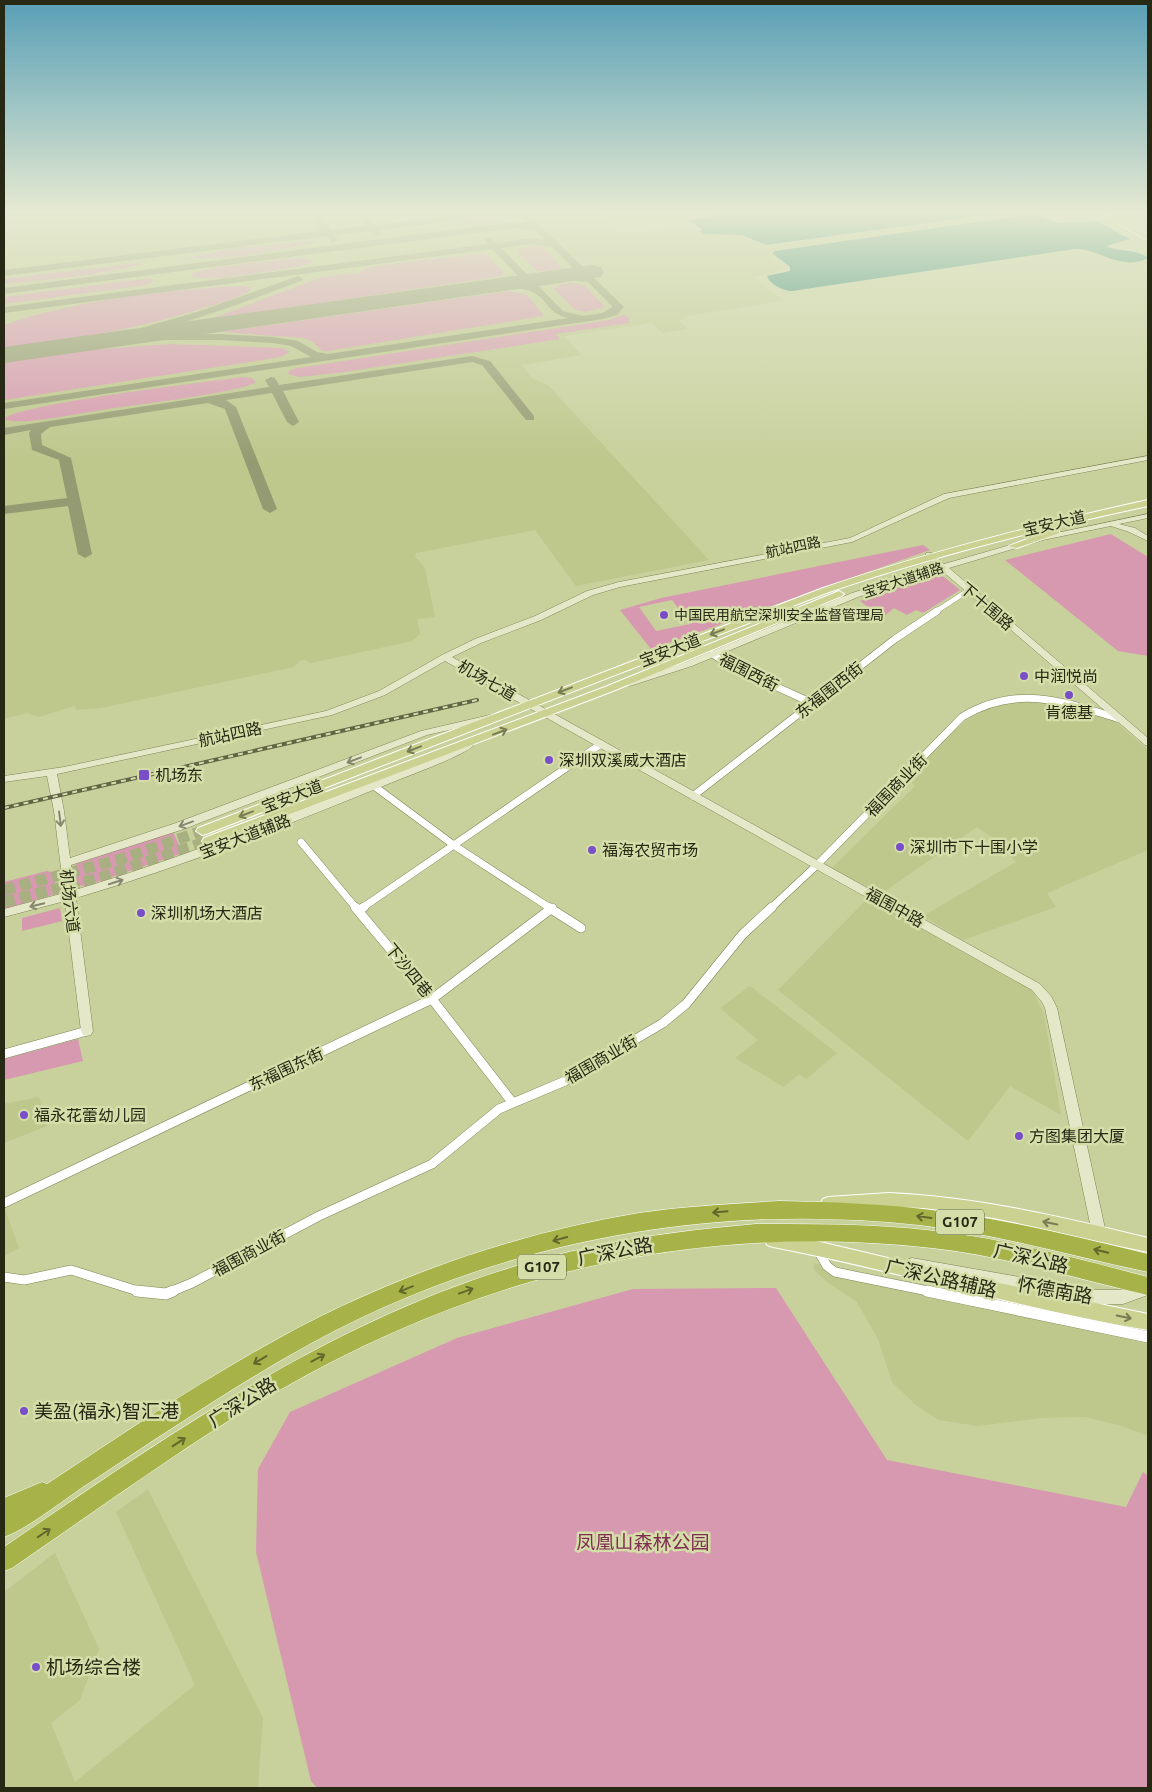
<svg xmlns="http://www.w3.org/2000/svg" width="1152" height="1792" viewBox="0 0 1152 1792" font-family="Ubuntu,'Noto Sans SC',sans-serif">
<style>
.built{fill:#bec78c}
.green{fill:#d799b0;fill-rule:evenodd}
.water{fill:#21806c}
.lines{fill:none;stroke-linecap:round;stroke-linejoin:round}
.taxiway{fill:#949a71;fill-rule:evenodd}
.runway{fill:#949a71;fill-rule:evenodd}
.primary-tunnel{stroke:#a8af81;stroke-width:11;stroke-dasharray:11 5.5;stroke-linecap:butt}
.street-far4-casing{stroke:#7f8655;stroke-width:4.5}
.street-far3-casing{stroke:#7f8655;stroke-width:5.5}
.street-far2-casing{stroke:#7f8655;stroke-width:8}
.street-far1-casing{stroke:#7f8655;stroke-width:10}
.street-casing{stroke:#7f8655;stroke-width:12}
.secondary-casing{stroke:#7f8655;stroke-width:1}
.primary-casing{stroke:#fff;stroke-width:2}
.highway-casing{stroke:#fff;stroke-width:1}
.street-far4{stroke:#fff;stroke-width:4}
.street-far3{stroke:#fff;stroke-width:5}
.street-far2{stroke:#fff;stroke-width:7}
.street-far1{stroke:#fff;stroke-width:9}
.street{stroke:#fff;stroke-width:11}
.secondary{fill:#e5e8c8;fill-rule:evenodd}
.primary{fill:#cad191;fill-rule:evenodd}
.highway{fill:#a7b348;fill-rule:evenodd}
.rail-casing{stroke:#616546;stroke-width:4}
.rail{stroke:#d5dda9;stroke-width:2;stroke-dasharray:5;stroke-linecap:butt}
.oneway{stroke:#787d53}
.oneway2{stroke:#86886e}
.oneway3{stroke:#61672c}
.poi-dot{fill:#784fc8;stroke:#d5dda9;stroke-width:2}
.labels{text-anchor:middle;stroke-width:5;stroke-linejoin:round;paint-order:stroke}
.far-street-label{font-size:14px;fill:#272915;stroke:#d5dda9}
.far-poi-label{font-size:14px;fill:#272915;stroke:#d5dda9;text-anchor:start}
.shield{fill:#d5dda9;stroke:#5b5f41;stroke-width:1}
.shield-label{font-size:15px;font-weight:bold;fill:#272915}
.street-label{font-size:16px;fill:#272915;stroke:#d5dda9}
.poi-label{font-size:16px;fill:#272915;stroke:#d5dda9;text-anchor:start}
.near-street-label{font-size:19px;fill:#272915;stroke:#d5dda9}
.near-poi-label{font-size:19px;fill:#272915;stroke:#d5dda9;text-anchor:start}
.near-park-label{font-size:19px;fill:#802d52;stroke:#d5dda9}
</style>
<rect width="100%" height="100%" fill="#c8d09c"/>
<path class="built" d="M4,210H591L622,235L683,227L694,229L701,234L739,237L767,246L1018,210L1026,214L771,251L768,254L786,267V270L753,277L782,299L781,301L682,317L684,319L679,321L688,329L663,333L651,323L565,336L581,355L522,365L532,378L549,386L709,560L576,586L535,530L416,553L415,556L425,568L435,617L417,619L420,634L412,641L311,663L305,660L299,661L294,667L101,708L77,710L74,706L39,717L27,713L4,719Z
M1034,700L1068,705L1113,720L1148,750V850L1047,893L1056,907L963,940L923,916L1016,862L989,835L977,827L881,894L832,868L915,786L912,783L925,769L918,765L947,736L973,715L990,705Z
M868,898L1032,989L1044,1015L1061,1115L1010,1086L968,1141L778,990Z
M750,986L837,1053L806,1079L799,1074L784,1087L735,1058L758,1040L720,1008Z
M39,1097L47,1126L4,1143V1104Z
M4,1207L19,1248L4,1256Z
M814,1263L1148,1332V1436L1119,1425L1085,1417L1041,1418L977,1426L939,1420L917,1406L892,1382L878,1339L857,1302L826,1281L814,1270Z
M148,1489L263,1718L258,1788H4V1592L55,1553L99,1649L80,1700L51,1723L75,1782L195,1685L116,1512Z"/>
<path class="green" d="M502,217L508,219L474,225L441,226L469,219Z
M309,241L314,243L243,256L185,259L230,249Z
M535,246L544,248L562,268L547,271H537L517,251L521,248Z
M482,254L488,256L503,272L502,276L211,319L322,277L359,273L366,268L404,262Z
M303,258L314,261L306,265C288,268 201,284 190,276C199,266 284,260 303,258Z
M138,263L144,264L89,275L4,284V279Z
M143,279H151L153,282L147,285L4,304V297Z
M573,283L584,285L605,307L586,312L575,310L554,289L561,284Z
M242,286L250,287L251,290C234,300 213,305 194,311C132,330 68,340 4,348V325C77,300 165,290 242,286Z
M510,291L527,295L544,316L327,351H322L312,341L303,338L221,332Z
M624,315L629,318V323L556,334L560,339L344,372L300,377L288,374L290,370L298,368L609,320Z
M170,344L282,348L290,352L281,357L4,400V362L78,351Z
M242,377L252,378L256,382C244,392 126,406 102,410C87,412 14,427 5,419C12,405 213,381 242,377Z
M1111,534L1148,557V656L1118,651L1005,560Z
M923,545L930,550L651,649L620,610L661,598ZM672,600L690,624L656,631L639,607Z
M934,575L944,577L960,590L923,613L916,610L907,615L894,608L882,618L860,601Z
M173,832L183,853L85,886L76,885L74,866L78,863Z
M47,871L55,873V892L52,895L4,909V882Z
M60,908L62,921L22,931V918Z
M78,1039L83,1061L4,1080V1059Z
M776,1288L887,1460L1126,1507L1143,1472L1148,1476V1788H317L311,1781L256,1552L258,1469L290,1412L457,1338L633,1289Z"/>
<path class="water" d="M758,210H1022L766,245L742,235L703,234L699,231L702,230L689,220Z
M1032,214L1059,223L1097,221L1130,239L1106,246C1120,253 1137,248 1148,258C1121,272 1099,248 1075,249L792,291C782,291 770,284 767,276L790,271V267L772,253L775,251Z"/>
<g class="lines">
<path class="taxiway" d="M308,210H316L331,230L367,226L355,210H363L375,225L498,210H513L528,214L624,307L617,315L603,319L4,409V403L311,357L291,346L273,343L219,340H144L143,338L148,335L219,334L273,337L298,341L317,352L328,354L568,318C547,313 549,301 534,293C521,286 508,290 495,287L493,285L498,282L526,284L492,249L4,313V307L488,244L484,240L489,237L497,243L531,238L545,240L535,230L513,228L4,294V288L513,222L527,223L522,218L508,214L379,230L382,234L378,237L371,231L334,235L338,240L333,243L326,236L4,276V270L322,231ZM531,244L552,247L580,275L556,274L553,275V279L588,282L613,307L602,313L583,316L563,311L501,248Z
M298,276L303,279L301,281C235,306 169,330 100,344L95,341L197,312Z
M472,356L490,361L534,416V420H526L482,365L472,362L283,391L299,422L293,426L287,422L272,393L226,400L236,407L277,509L270,513L263,509L225,409L208,403L50,427L41,434L42,445L71,458L92,554L85,558L78,554L68,506L4,514V506L67,498L59,460L32,450L29,433L31,430L4,435V428L269,387L265,380L271,377L275,378L279,385Z"/>
<path class="runway" d="M592,265L601,267L604,272L601,277L4,363V347Z"/>
<path class="primary-tunnel" d="M4,890L121,859L202,831
M4,902L102,877L208,841"/>
<g class="street-far4-casing">
<path id="street-far4" d="M1096,210L1110,216"/>
</g>
<g class="street-far3-casing">
<path id="street-far3" d="M935,612L969,590"/>
</g>
<g class="street-far2-casing">
<path id="street-far2" d="M713,654L727,664L812,703
M374,786L455,846L550,908
M693,796L895,639L937,611
M301,842L356,908
M362,908L601,744
M771,908L818,864L962,717C1016,684 1064,701 1120,719"/>
</g>
<g class="street-far1-casing">
<path id="street-far1" d="M355,907L432,999L512,1102
M548,907L581,928
M359,910L364,907
M4,1054L87,1031
M4,1203L432,999L552,908
M817,1249L827,1266L835,1272L933,1292
M4,1277L24,1280L71,1270L141,1292
M170,1292L192,1283L319,1216L432,1164L499,1109L565,1081L663,1023L686,1004L742,935L772,907"/>
</g>
<g class="street-casing">
<path id="street" d="M137,1291L166,1294L173,1291
M927,1291L1148,1337"/>
</g>
<g class="secondary-casing">
<path id="secondary" d="M1115,210H1119V213L1111,218L1148,239V243L1105,219V217L1114,212Z
M1148,456V460L949,498L852,542L620,587L593,595L541,620L481,643L452,657L1040,984L1051,996L1057,1008L1106,1233L1104,1238L1099,1239L1094,1238L1092,1233L1045,1008L1042,1002L1032,990L445,661L385,695L332,715L57,774L64,811L70,858L176,823L421,731L494,714L499,717L494,720L427,735L184,829L71,865L75,890C146,869 216,843 286,816C346,793 407,770 465,743H473L474,745C465,755 413,774 398,780C292,823 185,866 76,898L93,1031L91,1035L87,1036L83,1035L81,1031L65,901L4,917V909L64,893L54,811L47,776L4,782V776L64,767L326,711L379,691L442,655L475,639L535,616L587,591L619,582L850,538L944,494Z
M1148,514V518L1119,524L1135,528L1148,536V541L1129,532L1111,526L1043,540L949,568L1148,738V746L1145,745L941,570L858,597L692,666L633,685L630,686L625,683L627,681L686,662L852,593L937,566L926,557V553H932L944,564L1042,536Z
M912,1258L1093,1290H1123L1148,1281V1295L1123,1304H1093L912,1272L907,1270L905,1265L907,1260Z"/>
</g>
<g class="primary-casing">
<path id="primary" d="M1148,500V506C1040,529 934,556 829,592L206,834L202,835L196,831L198,828L823,588C929,552 1038,524 1148,500Z
M1056,528L1059,529V533L1017,548L1009,546Z
M839,591L844,594L842,596L613,691L212,844H204L202,841L204,838L605,687Z
M889,1193C977,1197 1063,1217 1148,1238V1252C1073,1237 1000,1215 923,1208C891,1206 860,1209 828,1211L823,1209L820,1204L823,1199L828,1197Z
M773,1233L816,1241L951,1273L1148,1314V1330C1022,1309 899,1271 773,1247L767,1245L765,1240L767,1235Z"/>
</g>
<g class="highway-casing">
<path id="highway" d="M779,1201C835,1202 891,1204 946,1212C1014,1221 1081,1238 1148,1254V1272C1072,1256 997,1234 919,1225C701,1201 480,1245 290,1355C222,1394 157,1438 92,1481C66,1497 31,1527 4,1537V1498L42,1482L47,1484C141,1422 240,1354 342,1306C436,1262 537,1230 639,1213C686,1206 732,1204 779,1201Z
M756,1224C824,1224 891,1224 958,1234C1022,1243 1085,1261 1148,1277V1295C1076,1279 1006,1256 932,1248C696,1222 483,1273 278,1391C186,1444 100,1508 12,1568L4,1571V1547C187,1422 370,1293 591,1247C646,1235 701,1229 756,1224Z"/>
</g>
<use href="#street-far4" class="street-far4"/>
<use href="#street-far3" class="street-far3"/>
<use href="#street-far2" class="street-far2"/>
<use href="#street-far1" class="street-far1"/>
<use href="#street" class="street"/>
<use href="#secondary" class="secondary"/>
<use href="#primary" class="primary"/>
<use href="#highway" class="highway"/>
<g class="rail-casing">
<path id="rail" d="M4,808L477,700"/>
</g>
<use href="#rail" class="rail"/>
</g>
<defs><path id="oneway-shaft" d="M-6 0H5M1.5-3L5.5 0L1.5 3" fill="none" stroke-width="1.6" stroke-linecap="round" stroke-linejoin="round" transform="scale(1.25)"/></defs>
<g class="oneway">
<use href="#oneway-shaft" transform="translate(717 632) rotate(159)"/>
<use href="#oneway-shaft" transform="translate(565 690) rotate(159)"/>
<use href="#oneway-shaft" transform="translate(500 732) rotate(-21)"/>
<use href="#oneway-shaft" transform="translate(414 749) rotate(159)"/>
<use href="#oneway-shaft" transform="translate(246 814) rotate(159)"/>
<use href="#oneway-shaft" transform="translate(1050 1223) rotate(-168)"/>
<use href="#oneway-shaft" transform="translate(1124 1317) rotate(12)"/>
</g>
<g class="oneway2">
<use href="#oneway-shaft" transform="translate(354 760) rotate(159)"/>
<use href="#oneway-shaft" transform="translate(60 819) rotate(83)"/>
<use href="#oneway-shaft" transform="translate(186 824) rotate(160)"/>
<use href="#oneway-shaft" transform="translate(116 882) rotate(-18)"/>
<use href="#oneway-shaft" transform="translate(37 905) rotate(166)"/>
</g>
<g class="oneway3">
<use href="#oneway-shaft" transform="translate(720 1212) rotate(175)"/>
<use href="#oneway-shaft" transform="translate(924 1217) rotate(-172)"/>
<use href="#oneway-shaft" transform="translate(560 1239) rotate(165)"/>
<use href="#oneway-shaft" transform="translate(1101 1251) rotate(-166)"/>
<use href="#oneway-shaft" transform="translate(406 1289) rotate(158)"/>
<use href="#oneway-shaft" transform="translate(466 1291) rotate(-20)"/>
<use href="#oneway-shaft" transform="translate(318 1358) rotate(-28)"/>
<use href="#oneway-shaft" transform="translate(260 1360) rotate(149)"/>
<use href="#oneway-shaft" transform="translate(179 1442) rotate(-33)"/>
<use href="#oneway-shaft" transform="translate(44 1533) rotate(-34)"/>
</g>
<linearGradient id="sky" x2="0" y2="1"><stop stop-color="#589fb6"/><stop offset="0.46" stop-color="#e6ead2"/><stop offset="1" stop-color="#e6ead2" stop-opacity="0"/></linearGradient>
<rect width="1152" height="461" fill="url(#sky)"/>
<g class="poi-dot">
<circle cx="664" cy="615" r="5"/>
<circle cx="1024" cy="676" r="5"/>
<circle cx="1069" cy="695" r="5"/>
<circle cx="549" cy="760" r="5"/>
<rect x="138" y="769" width="12" height="12" rx="2.5"/>
<circle cx="900" cy="847" r="5"/>
<circle cx="592" cy="850" r="5"/>
<circle cx="141" cy="913" r="5"/>
<circle cx="24" cy="1115" r="5"/>
<circle cx="1019" cy="1136" r="5"/>
<circle cx="24" cy="1411" r="5"/>
<circle cx="36" cy="1667" r="5"/>
</g>
<g class="labels">
<g class="far-street-label">
<text transform="translate(793 547) rotate(-12)" y="5">航站四路</text>
<text transform="translate(903 580) rotate(-18)" y="5">宝安大道辅路</text>
</g>
<g class="far-poi-label">
<text x="674" y="620">中国民用航空深圳安全监督管理局</text>
</g>
<g class="shield">
<rect x="936" y="1209.5" width="48" height="25" rx="4"/>
<rect x="518" y="1254.5" width="48" height="25" rx="4"/>
</g>
<g class="shield-label">
<text x="960" y="1227">G107</text>
<text x="542" y="1272">G107</text>
</g>
<g class="street-label">
<text transform="translate(1054 523) rotate(-13)" y="6">宝安大道</text>
<text transform="translate(987 606) rotate(40)" y="6">下十围路</text>
<text transform="translate(670 650) rotate(-21)" y="6">宝安大道</text>
<text transform="translate(749 672) rotate(27)" y="6">福围西街</text>
<text transform="translate(487 680) rotate(30)" y="6">机场七道</text>
<text transform="translate(829 690) rotate(-38)" y="6">东福围西街</text>
<text transform="translate(230 734) rotate(-12)" y="6">航站四路</text>
<text transform="translate(896 785) rotate(-46)" y="6">福围商业街</text>
<text transform="translate(292 796) rotate(-21)" y="6">宝安大道</text>
<text transform="translate(245 836) rotate(-21)" y="6">宝安大道辅路</text>
<text transform="translate(70 901) rotate(83)" y="6">机场六道</text>
<text transform="translate(895 907) rotate(29)" y="6">福围中路</text>
<text transform="translate(409 970) rotate(51)" y="6">下沙四巷</text>
<text transform="translate(601 1059) rotate(-30)" y="6">福围商业街</text>
<text transform="translate(286 1069) rotate(-25)" y="6">东福围东街</text>
<text transform="translate(249 1253) rotate(-28)" y="6">福围商业街</text>
</g>
<g class="poi-label">
<text x="1034" y="682">中润悦尚</text>
<text x="1069" y="718" text-anchor="middle">肯德基</text>
<text x="559" y="766">深圳双溪威大酒店</text>
<text x="155" y="781">机场东</text>
<text x="910" y="853">深圳市下十围小学</text>
<text x="602" y="856">福海农贸市场</text>
<text x="151" y="919">深圳机场大酒店</text>
<text x="34" y="1121">福永花蕾幼儿园</text>
<text x="1029" y="1142">方图集团大厦</text>
</g>
<g class="near-street-label">
<text transform="translate(615 1251) rotate(-11)" y="7">广深公路</text>
<text transform="translate(1031 1258) rotate(13)" y="7">广深公路</text>
<text transform="translate(941 1278) rotate(13)" y="7">广深公路辅路</text>
<text transform="translate(1055 1290) rotate(10)" y="7">怀德南路</text>
<text transform="translate(242 1402) rotate(-32)" y="7">广深公路</text>
</g>
<g class="near-poi-label">
<text x="34" y="1418">美盈(福永)智汇港</text>
<text x="46" y="1674">机场综合楼</text>
</g>
<g class="near-park-label">
<text x="643" y="1549">凤凰山森林公园</text>
</g>
</g>
<rect width="1152" height="1792" fill="none" stroke="#272915" stroke-width="10"/>
</svg>
